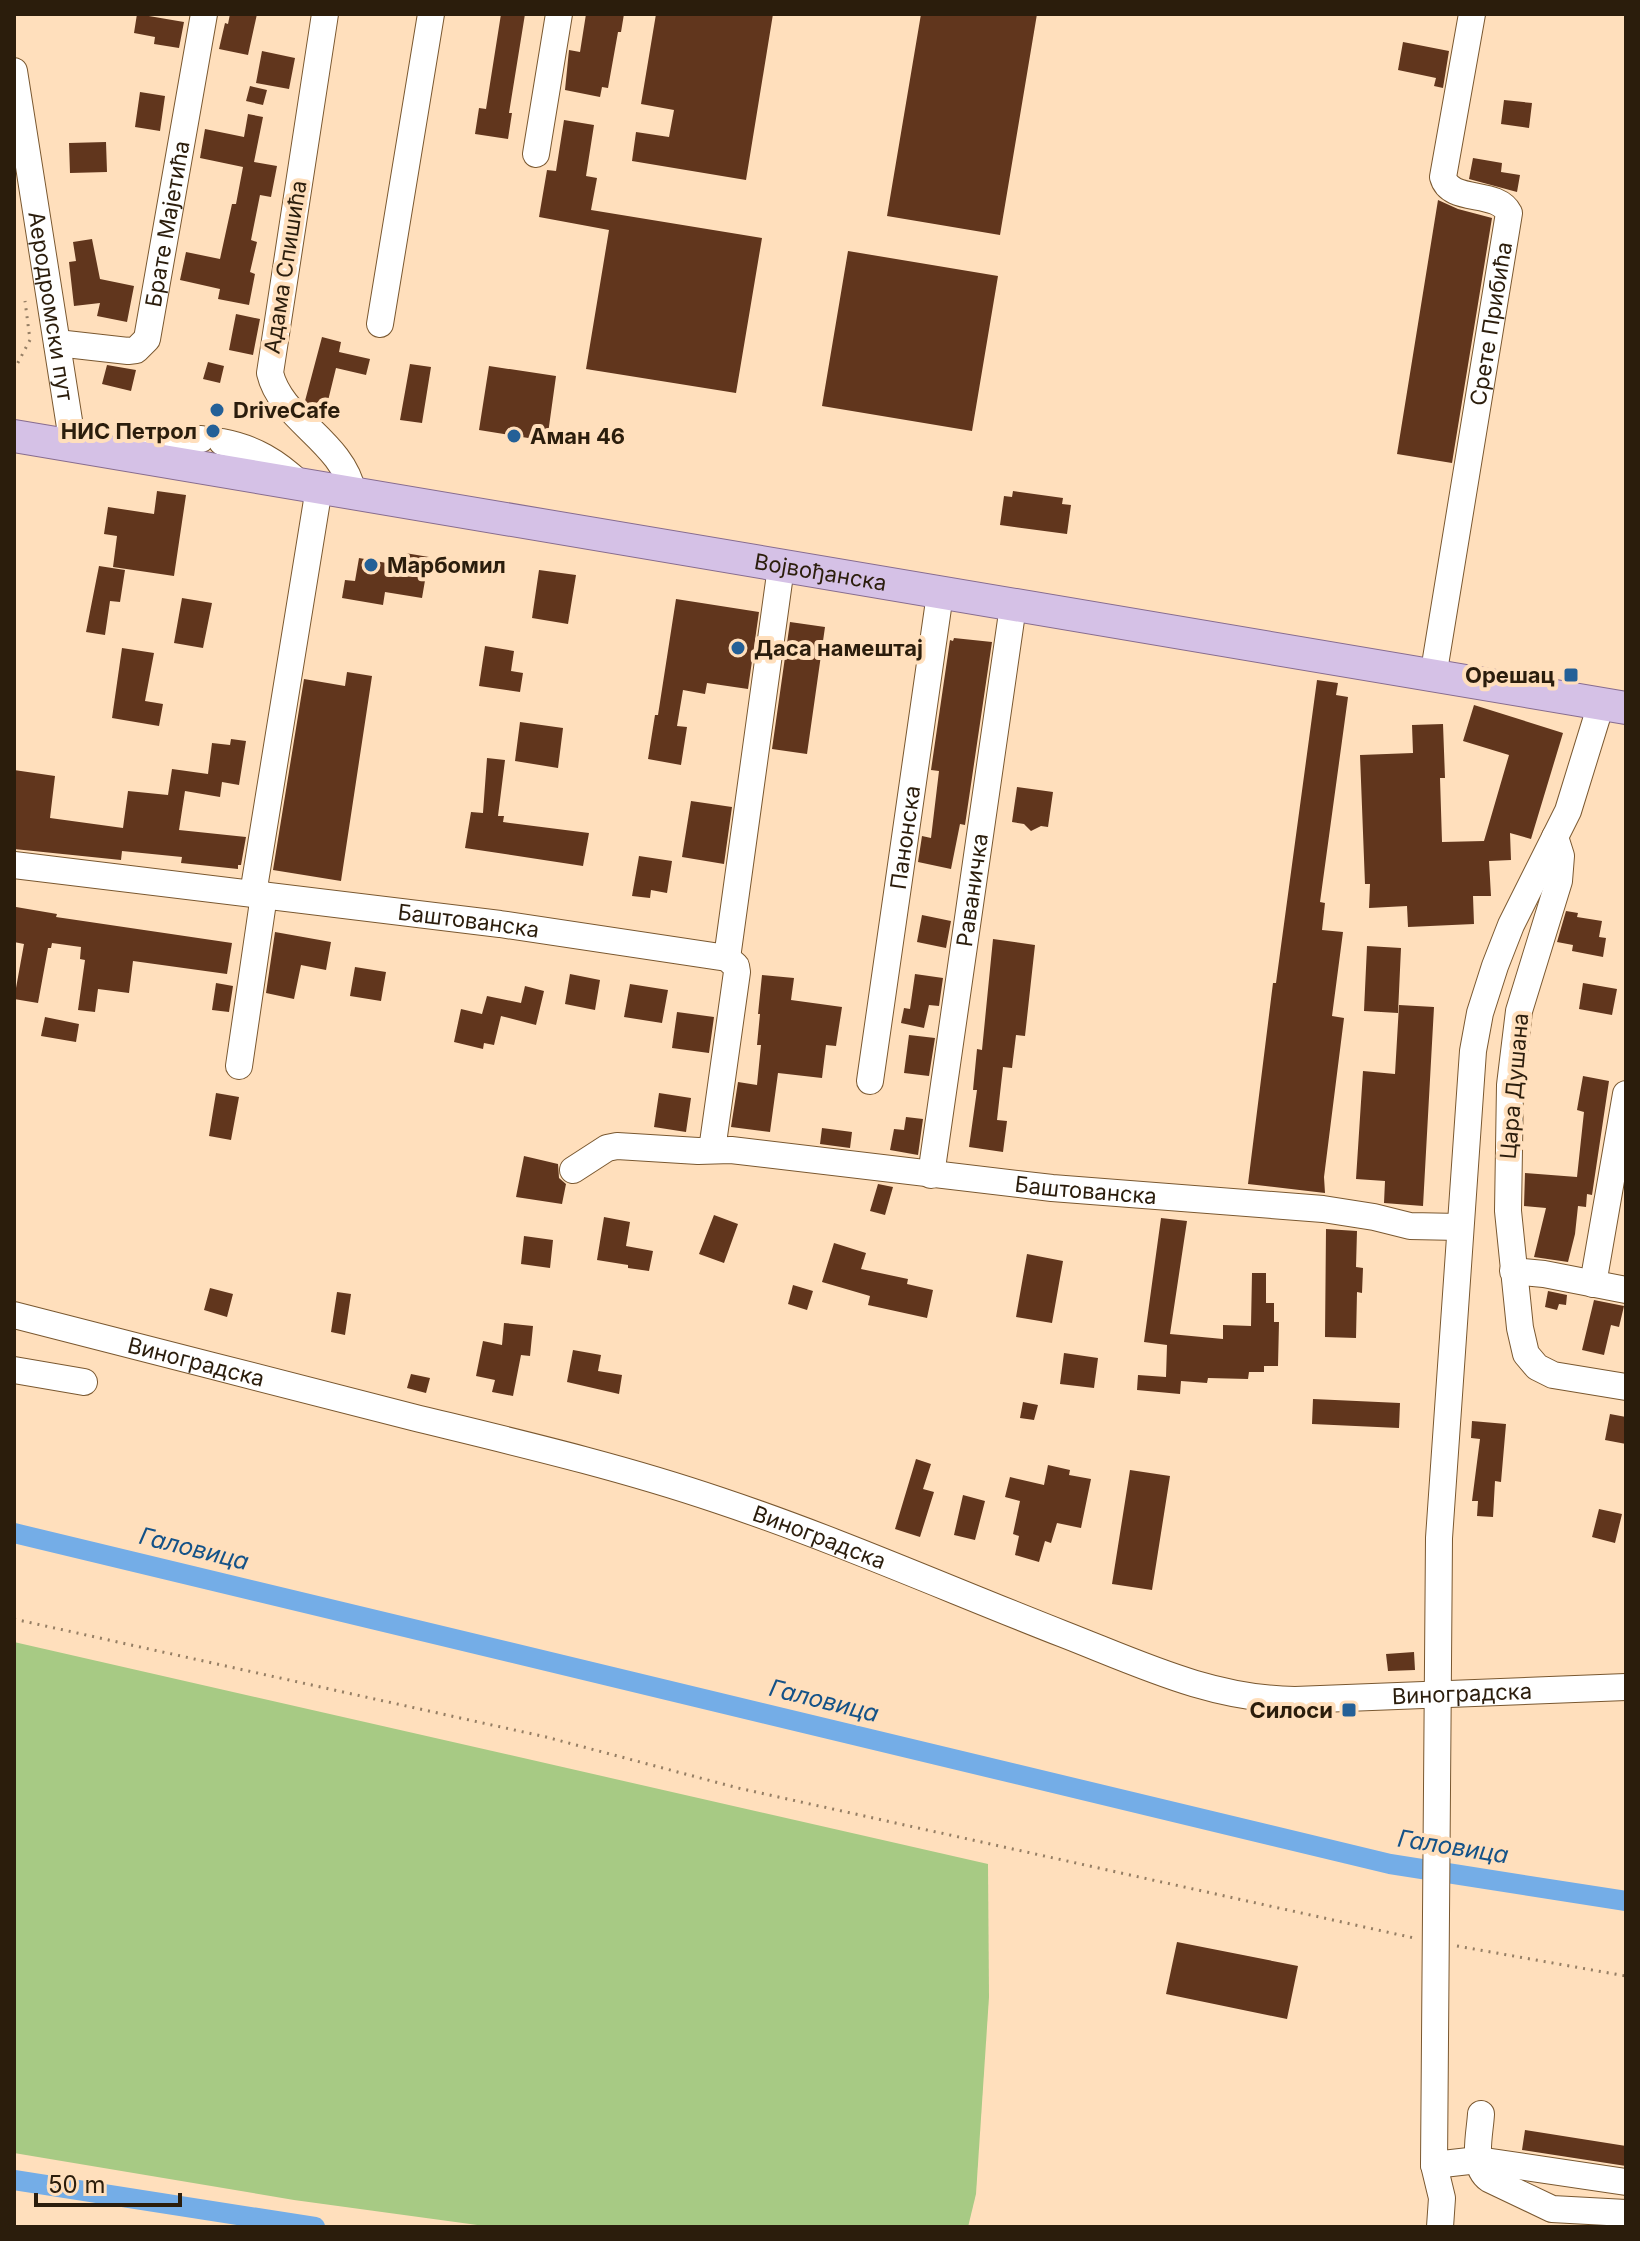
<svg xmlns="http://www.w3.org/2000/svg" width="1640" height="2241" viewBox="0 0 1640 2241" font-family="Inter,sans-serif">
<style>
.green{fill:#a7ca84}
.lines{fill:none;stroke-linecap:round;stroke-linejoin:round}
.canal{stroke:#74ade7;stroke-width:20}
.building{fill:#61361d}
.minor-casing{stroke:#7a5830;stroke-width:28}
.major-casing{stroke:#876c8f;stroke-width:34}
.path{stroke:#957e64;stroke-width:3;stroke-dasharray:2 6;stroke-linecap:butt}
.minor{stroke:#fff;stroke-width:26}
.major{stroke:#d5c1e6;stroke-width:32}
.poi-dot{fill:#246097;stroke:#ffdfbc;stroke-width:3}
.labels{text-anchor:middle;stroke-width:8;stroke-linejoin:round;paint-order:stroke}
.street-label{font-size:22px;fill:#2b1d0c;stroke:#ffdfbc}
.poi-label{font-size:22px;font-weight:bold;fill:#2b1d0c;stroke:#ffdfbc;text-anchor:start}
.water-label{font-size:24px;font-style:italic;fill:#145288;stroke:#ffdfbc}
</style>
<rect width="100%" height="100%" fill="#ffdfbc"/>
<path class="green" d="M14,1642L988,1864L989,1997L976,2194L968,2227H492L294,2200L14,2153Z"/>
<g class="lines">
<path class="canal" d="M14,1533L1390,1864L1626,1901
M14,2180L315,2227"/>
</g>
<path class="building" d="M137,14L184,22L179,48L154,44L155,37L134,33Z
M230,14H257L248,55L219,49L225,23L228,24Z
M501,14H525L509,113H512L508,139L475,134L479,108L486,109Z
M586,14H624L621,32H618L608,88L602,87L600,97L565,90L569,50L580,52Z
M656,14H773L746,180L632,161L636,132L669,137L674,110L641,104Z
M921,14H1037L1000,235L887,216Z
M1403,42L1449,51L1443,88L1434,86L1436,78L1398,70Z
M262,51L295,58L289,89L256,83Z
M250,86L267,90L263,105L246,101Z
M140,92L165,96L160,131L135,127Z
M1504,100L1532,103L1529,128L1501,124Z
M248,114L263,117L254,162L277,166L271,197L260,195L251,240L257,242L250,272L255,274L249,305L218,299L220,289L180,280L186,252L220,259L232,204H236L243,167L200,158L205,129L244,137Z
M564,120L594,125L586,176L597,178L591,210L762,238L736,393L586,369L609,230L539,217L547,170L556,171Z
M106,142L107,172L70,173L69,143Z
M1473,158L1502,163L1501,172L1520,175L1517,192L1469,179Z
M1438,200L1458,209L1492,218L1452,463L1397,454Z
M92,239L100,279L134,286L127,322L97,316L100,303L74,306L69,262L76,261L73,242Z
M848,251L998,276L972,431L822,406Z
M236,314L260,319L253,355L229,350Z
M322,337L341,342L339,352L370,359L366,375L336,368L325,413L313,410L305,401Z
M208,362L224,366L220,383L203,379Z
M410,364L431,367L422,423L400,420Z
M107,365L136,370L131,391L102,384Z
M489,366L556,376L547,441L479,430Z
M157,491L186,495L174,576L113,567L117,536L104,534L108,507L154,514Z
M1013,491L1063,498L1062,504L1071,505L1067,534L1000,525L1004,496L1012,497Z
M405,553L429,557L422,598L385,592L383,605L342,598L345,580L355,581L359,558L403,566Z
M99,566L125,570L120,602L110,601L105,635L86,632Z
M539,570L576,575L568,624L532,618Z
M182,598L212,603L203,648L174,643Z
M676,599L759,612L748,689L707,683L705,694L683,690L677,726L687,727L681,765L648,759L655,715H658Z
M790,622L825,627L807,754L772,749Z
M954,638L992,642L965,825L960,824L951,869L918,862L922,836L931,838L939,771L931,770L950,640L953,641Z
M485,646L514,651L511,671L523,673L520,692L479,686Z
M122,648L154,653L145,701L163,704L159,726L112,718Z
M347,672L372,676L341,881L273,870L304,679L345,686Z
M1317,680L1338,683L1336,695L1348,697L1320,902L1325,903L1322,930L1343,932L1332,1016L1344,1018L1324,1177L1325,1193L1248,1184L1273,983H1276Z
M1474,705L1563,733L1531,839L1510,833L1511,860L1489,861L1491,896H1473L1474,924L1408,927L1407,906L1369,908L1370,884H1365L1360,755L1413,753L1412,725L1443,724L1445,778H1440L1442,842L1484,841L1509,755L1463,741Z
M520,722L563,728L558,768L515,761Z
M231,739L246,741L239,785L222,782L220,797L185,791L179,830L246,837L241,865H238V869L181,863L182,857L122,851L121,860L14,849V770L55,776L50,818L123,828L128,791L168,795L172,769L208,774L212,743L230,745Z
M487,758L505,760L498,816H504L503,822L589,833L583,866L465,848L471,812L483,813Z
M1017,787L1053,792L1048,827L1041,826L1031,831L1024,824L1012,822Z
M691,801L732,807L724,864L682,857Z
M639,856L672,861L667,893L651,890L650,898L632,896Z
M16,907L57,914L56,917L232,943L227,974L133,961L129,993L98,989L95,1012L78,1010L85,960L80,959L81,947L52,943L51,948H48L38,1003L14,999L24,944L14,942Z
M1566,911L1578,913L1577,917L1602,921L1599,937L1606,938L1603,957L1572,951L1573,945L1557,942Z
M922,915L951,921L946,948L917,942Z
M275,932L331,942L326,970L301,965L294,999L266,993Z
M993,939L1035,945L1025,1036L1016,1035L1012,1068L1003,1067L997,1120L1007,1121L1003,1152L969,1147L977,1090H973L977,1049L982,1050Z
M1367,946L1401,948L1398,1013L1364,1011Z
M355,967L386,972L381,1001L350,996Z
M570,974L600,980L595,1010L565,1004Z
M915,974L943,978L939,1006L929,1005L924,1028L901,1023L904,1008L910,1009Z
M762,975L794,978L791,1000L842,1007L836,1046L826,1045L822,1078L778,1073L770,1132L731,1127L738,1082L757,1085L761,1045H757L760,1014H758Z
M216,983L233,986L229,1012L212,1010Z
M1583,983L1617,989L1612,1015L1579,1009Z
M630,984L668,990L662,1023L624,1017Z
M525,986L544,991L536,1025L501,1016L494,1045L484,1043L483,1049L454,1042L461,1009L482,1014L487,996L521,1003Z
M1399,1005L1434,1007L1423,1206L1384,1203L1385,1181L1356,1179L1363,1071L1395,1074Z
M677,1012L714,1017L709,1053L672,1048Z
M45,1017L79,1024L76,1042L41,1036Z
M909,1035L935,1038L929,1076L904,1073Z
M1583,1076L1609,1081L1592,1195L1587,1194L1586,1207L1578,1206L1575,1234L1568,1262L1534,1257L1546,1208L1524,1206L1525,1173L1577,1177L1584,1112L1577,1110Z
M216,1093L239,1097L231,1140L209,1136Z
M659,1093L691,1098L686,1132L654,1127Z
M906,1117L923,1119L918,1155L890,1150L894,1129L904,1130Z
M822,1128L852,1132L850,1148L820,1144Z
M524,1156L558,1164L559,1178L566,1184L562,1204L516,1197Z
M878,1184L893,1187L885,1215L870,1211Z
M714,1215L738,1224L724,1263L699,1254Z
M604,1217L630,1222L626,1246L653,1251L649,1271L628,1268V1265L597,1260Z
M1161,1218L1187,1221L1170,1334L1223,1339V1325L1251,1326L1252,1273H1266V1303H1274V1322H1279L1278,1366H1264V1372H1249L1248,1379L1208,1378L1207,1383L1181,1381L1180,1394L1137,1390L1138,1375L1166,1377L1167,1345L1144,1342Z
M1326,1229L1357,1231L1356,1267L1363,1268L1362,1293L1357,1292L1356,1338L1325,1337Z
M524,1236L553,1240L550,1268L521,1264Z
M834,1243L866,1253L861,1269L908,1279L907,1284L933,1290L927,1318L868,1305L870,1296L822,1282Z
M1027,1254L1063,1261L1052,1323L1016,1317Z
M793,1285L813,1291L807,1310L788,1304Z
M210,1288L233,1294L227,1317L204,1310Z
M1548,1291L1567,1295L1566,1305L1559,1304L1557,1310L1545,1307Z
M337,1292L351,1294L345,1335L331,1332Z
M1594,1300L1624,1306L1619,1327L1611,1325L1604,1355L1582,1350Z
M504,1323L533,1326L530,1356L521,1355L513,1396L492,1392L495,1380L476,1376L483,1341L502,1345Z
M573,1350L601,1355L598,1371L622,1375L619,1394L567,1382Z
M1064,1353L1098,1358L1094,1388L1060,1384Z
M411,1374L430,1378L426,1393L407,1388Z
M1313,1399L1400,1403L1399,1428L1312,1424Z
M1023,1402L1038,1405L1034,1420L1020,1418Z
M1610,1414L1626,1417V1444L1605,1440Z
M1472,1421L1506,1424L1501,1482L1495,1481L1493,1517L1477,1516L1478,1501H1472L1480,1439L1471,1438Z
M916,1459L931,1464L923,1489L934,1492L920,1537L895,1529Z
M1048,1465L1070,1470L1069,1475L1091,1479L1081,1528L1057,1523L1051,1543L1045,1541L1039,1562L1015,1555L1019,1536L1013,1534L1020,1501L1005,1497L1010,1477L1044,1485Z
M1130,1470L1170,1476L1152,1590L1112,1584Z
M963,1495L985,1501L975,1540L954,1535Z
M1599,1509L1622,1514L1615,1543L1592,1537Z
M1414,1652L1415,1670L1388,1671L1386,1654Z
M1177,1942L1298,1966L1287,2019L1166,1994Z
M1525,2130L1626,2146V2166L1522,2150Z"/>
<g class="lines">
<g class="minor-casing">
<g id="minor">
<path d="M325,14L270,373C281,420 343,441 353,493"/>
<path id="s1" d="M14,71L73,446"/>
<path d="M536,154L559,14"/>
<path d="M380,324L431,14"/>
<path id="s2" d="M57,343L128,351L136,350L147,339L204,14"/>
<path d="M222,442C254,448 277,462 300,484"/>
<path d="M124,455C153,440 169,439 201,439"/>
<path id="s3" d="M1433,677L1509,213C1497,189 1450,204 1443,177L1472,14"/>
<path d="M1601,704L1568,811L1511,925L1495,966L1480,1013L1473,1051L1439,1538L1434,2165L1478,2160L1626,2182"/>
<path d="M1555,837L1561,856L1559,881L1519,1011L1510,1085L1508,1211L1520,1328L1526,1354L1537,1367L1553,1375L1626,1387"/>
<path id="s4" d="M14,865L500,924L727,958L736,966L737,972L712,1150"/>
<path d="M253,894L319,488"/>
<path d="M727,958L781,567"/>
<path d="M239,1066L264,895"/>
<path id="s5" d="M870,1081L940,594"/>
<path id="s6" d="M573,1170L607,1148L617,1146L698,1151L731,1150L1052,1188L1323,1209L1374,1217L1410,1226L1460,1227"/>
<path id="s7" d="M931,1175L1013,606"/>
<path d="M1513,1271L1544,1274L1626,1290"/>
<path d="M1593,1284L1626,1094"/>
<path id="s8" d="M14,1315C147,1349 279,1383 412,1417C514,1442 618,1466 718,1500C835,1539 948,1589 1063,1634C1140,1664 1211,1699 1295,1700L1626,1687"/>
<path d="M14,1370L84,1382"/>
<path d="M1481,2114C1480,2134 1471,2166 1489,2179L1552,2209L1626,2213"/>
<path d="M1434,2165L1442,2198L1440,2227"/>
</g>
</g>
<g class="major-casing">
<g id="major">
<path id="s9" d="M14,436L1626,708"/>
</g>
</g>
<path class="path" d="M14,370L30,340L25,301
M14,1619L546,1737L738,1788L1414,1938
M1457,1946L1626,1976"/>
<use href="#minor" class="minor"/>
<use href="#major" class="major"/>
</g>
<g class="poi-dot">
<circle cx="217" cy="410" r="8"/>
<circle cx="213" cy="431" r="8"/>
<circle cx="514" cy="436" r="8"/>
<circle cx="371" cy="565" r="8"/>
<circle cx="738" cy="648" r="8"/>
<rect x="1563" y="667" width="16" height="16" rx="4"/>
<rect x="1341" y="1702" width="16" height="16" rx="4"/>
</g>
<g class="labels">
<g class="street-label">
<text dy="8" stroke="none"><textPath href="#s2" startOffset="212">Брате Мајетића</textPath></text>
<text transform="translate(285 267) rotate(-81)" y="8">Адама Спишића</text>
<text dy="8" stroke="none"><textPath href="#s1" startOffset="238">Аеродромски пут</textPath></text>
<text dy="8" stroke="none"><textPath href="#s3" startOffset="358">Срете Прибића</textPath></text>
<text dy="8" stroke="none"><textPath href="#s9" startOffset="818">Војвођанска</textPath></text>
<text dy="8" stroke="none"><textPath href="#s5" startOffset="246">Панонска</textPath></text>
<text dy="8" stroke="none"><textPath href="#s7" startOffset="288">Раваничка</textPath></text>
<text dy="8" stroke="none"><textPath href="#s4" startOffset="458">Баштованска</textPath></text>
<text transform="translate(1514 1086) rotate(-85)" y="8">Цара Душана</text>
<text dy="8" stroke="none"><textPath href="#s6" startOffset="522">Баштованска</textPath></text>
<text dy="8" stroke="none"><textPath href="#s8" startOffset="188">Виноградска</textPath></text>
<text dy="8" stroke="none"><textPath href="#s8" startOffset="836">Виноградска</textPath></text>
<text dy="8" stroke="none"><textPath href="#s8" startOffset="1508">Виноградска</textPath></text>
</g>
<g class="poi-label">
<text x="233" y="418">DriveCafe</text>
<text x="197" y="439" text-anchor="end">НИС Петрол</text>
<text x="530" y="444">Аман 46</text>
<text x="387" y="573">Марбомил</text>
<text x="754" y="656">Даса намештај</text>
<text x="1555" y="683" text-anchor="end">Орешац</text>
<text x="1333" y="1718" text-anchor="end">Силоси</text>
</g>
<g class="water-label">
<text transform="translate(194 1549) rotate(14)" y="8">Галовица</text>
<text transform="translate(824 1701) rotate(14)" y="8">Галовица</text>
<text transform="translate(1453 1847) rotate(9)" y="8">Галовица</text>
</g>
</g>
<rect width="1640" height="2241" fill="none" stroke="#2b1d0c" stroke-width="32"/>
<path d="M36 2193v12h144v-12" fill="none" stroke="#2b1d0c" stroke-width="4"/>
<text x="48" y="2193" font-size="24" fill="#2b1d0c" stroke="#ffdfbc" stroke-width="6" paint-order="stroke">50 m</text>
</svg>
